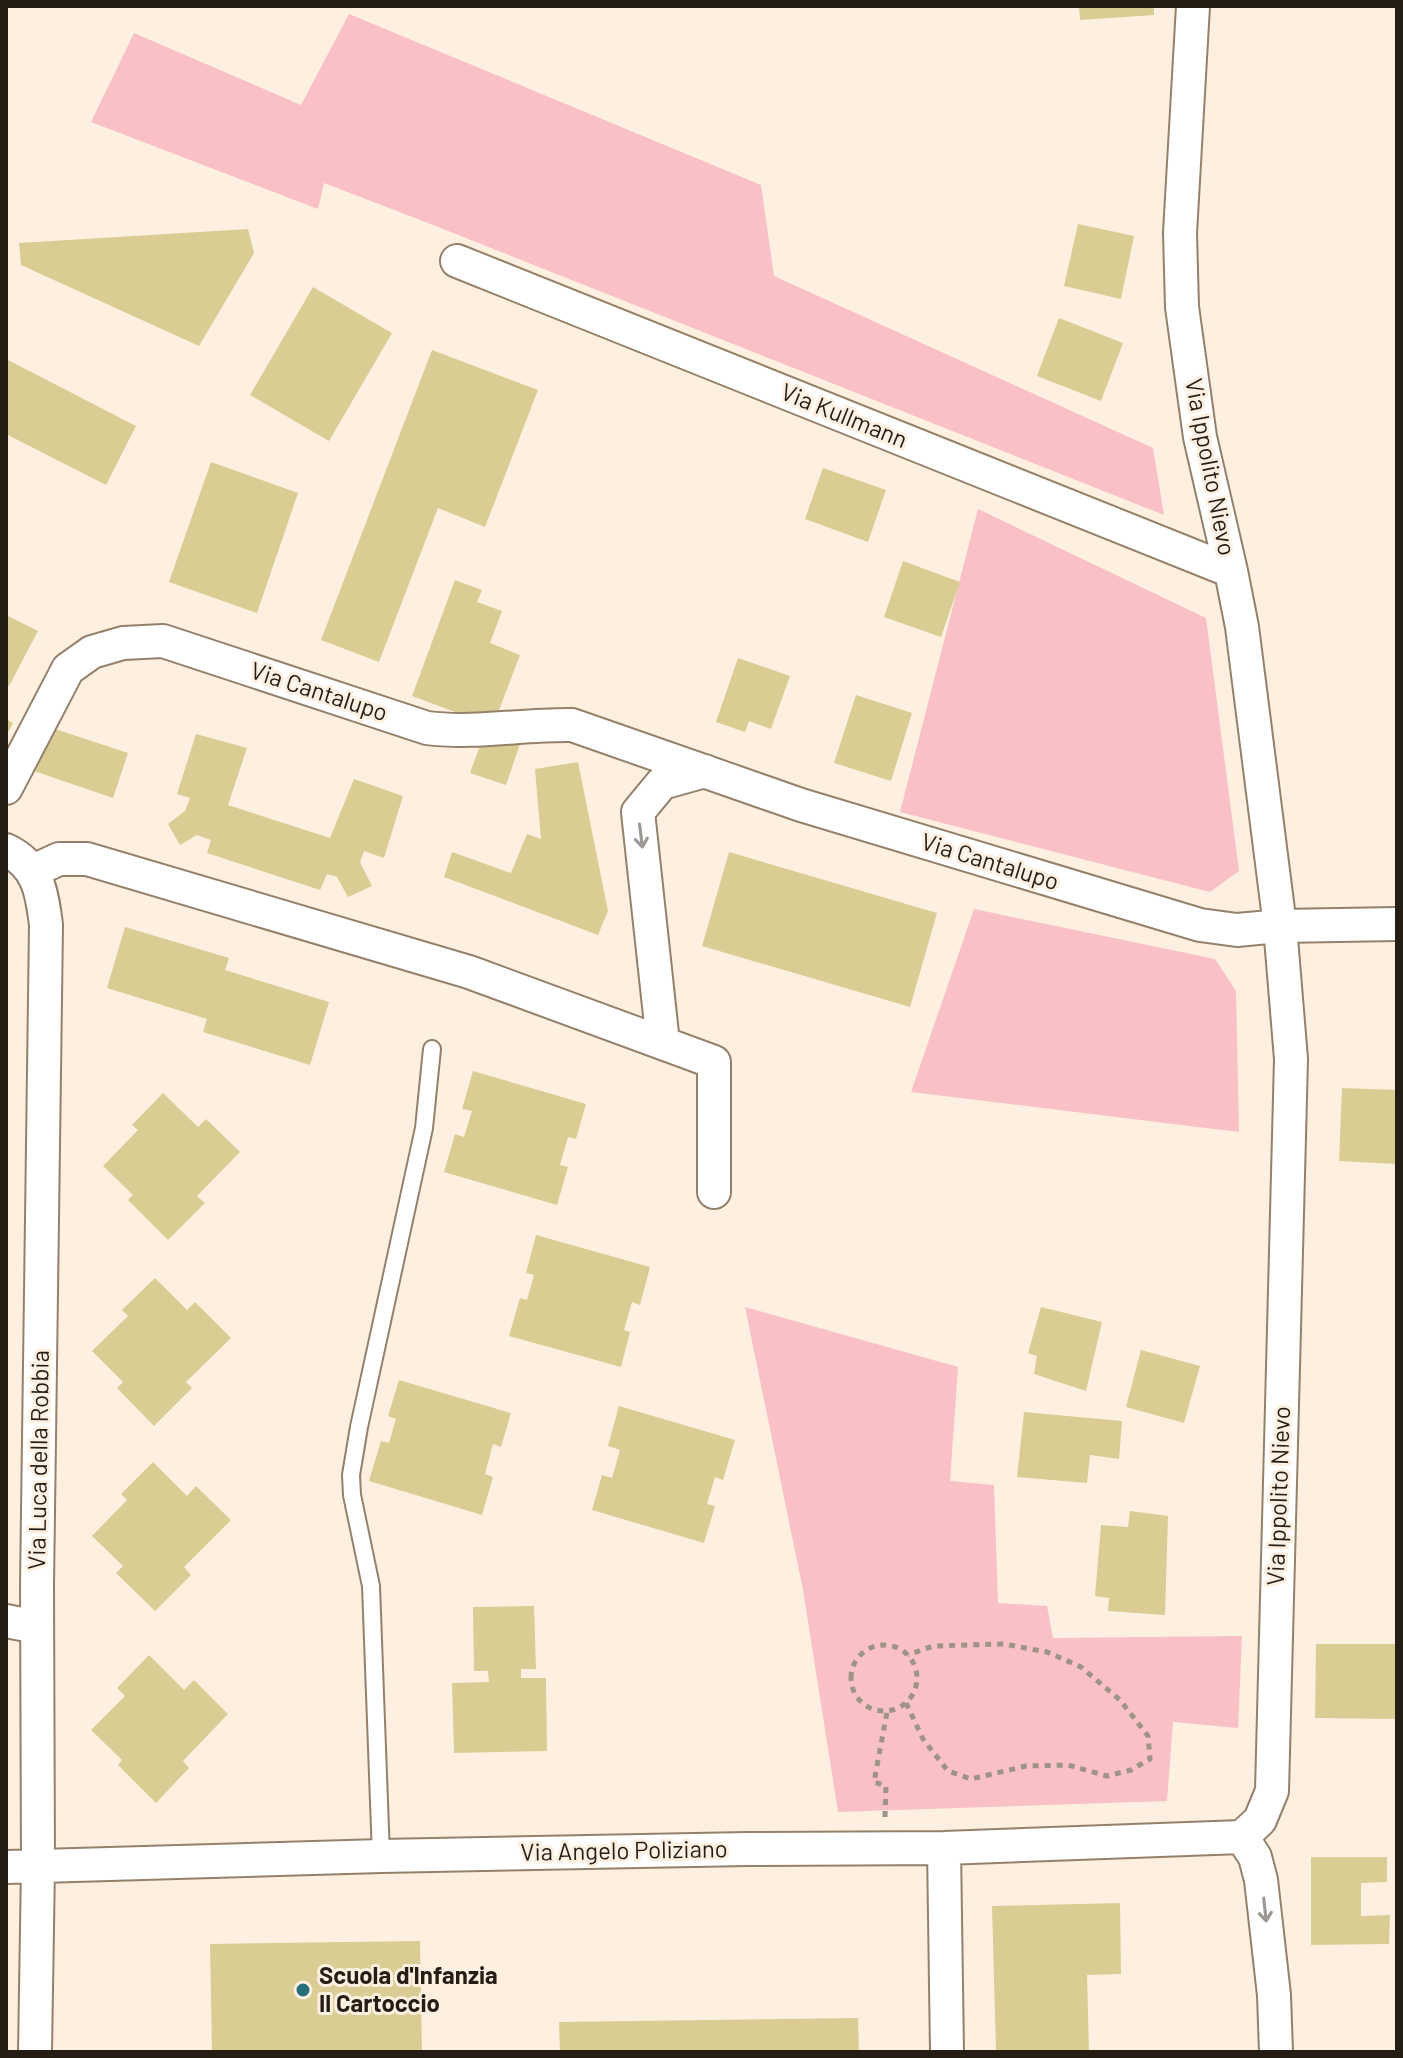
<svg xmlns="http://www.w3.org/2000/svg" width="1403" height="2058" viewBox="0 0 1403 2058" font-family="Barlow,sans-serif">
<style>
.green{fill:#f9c0c5}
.building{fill:#dacd94}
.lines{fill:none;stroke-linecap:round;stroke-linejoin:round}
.service-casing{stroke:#95816a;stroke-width:20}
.minor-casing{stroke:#95816a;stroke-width:36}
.path{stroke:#9e9387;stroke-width:5;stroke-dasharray:6 6;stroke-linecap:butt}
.service{stroke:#fff;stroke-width:16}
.minor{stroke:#fff;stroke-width:32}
.oneway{stroke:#9d9a96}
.poi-dot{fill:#286f7c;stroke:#fdf0e1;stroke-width:3}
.labels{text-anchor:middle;stroke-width:6;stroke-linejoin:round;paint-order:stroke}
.street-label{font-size:24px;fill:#261e15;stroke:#fdf0e1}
.poi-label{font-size:24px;font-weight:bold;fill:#261e15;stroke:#fdf0e1;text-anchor:start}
</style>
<rect width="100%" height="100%" fill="#fdf0e1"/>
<path class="green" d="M349,14L761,185L774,276L1153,448L1164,515L428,223L324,183L318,209L91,122L134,33L301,105Z
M978,509L1206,618L1239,871L1210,892L900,812Z
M974,909L1215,959L1236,991L1239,1132L911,1092Z
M745,1307L958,1367L950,1481L994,1485L998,1603L1047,1606L1053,1638L1242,1636L1238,1728L1173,1722L1167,1801L838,1812L803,1590Z"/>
<path class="building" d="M1079,6H1154V15L1080,20Z
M1078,224L1134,236L1121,299L1064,286Z
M248,229L254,253L199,346L21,265L19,243Z
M313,287L392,333L329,441L250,395Z
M1059,318L1123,343L1101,401L1037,376Z
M432,350L538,390L485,527L438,508L379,662L321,640Z
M6,359L136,426L106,485L6,434Z
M211,462L298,493L257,613L169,582Z
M823,468L886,490L868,542L805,519Z
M903,561L960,582L941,637L884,617Z
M455,580L482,590L477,602L502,611L490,643L520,655L493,726L412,696Z
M6,615L38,631L9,686L6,685Z
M738,658L790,676L771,729L749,721L745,732L716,722Z
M856,695L912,713L891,781L834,763Z
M6,719L13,723L6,736Z
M46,726L128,753L113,798L31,770Z
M485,732L520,744L506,785L470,773Z
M196,734L247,748L228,805L330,838L354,779L403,796L384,858L364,851L360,862L372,886L348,897L337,877L327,874L320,890L207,853L211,840L197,835L180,845L168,824L185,811L190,798L177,794Z
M578,762L608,911L598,935L444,877L452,852L511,873L527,834L541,839L535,769Z
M729,852L937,913L910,1007L702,946Z
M125,927L229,958L225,970L329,1002L310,1065L203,1032L207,1019L107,988Z
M473,1071L586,1104L576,1139L568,1137L560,1165L568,1167L557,1205L444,1172L455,1134L464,1137L472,1111L462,1109Z
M1342,1088L1397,1090V1164L1339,1161Z
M163,1093L198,1127L206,1119L240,1152L197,1196L205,1203L168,1240L128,1200L133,1195L103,1166L138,1130L132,1125Z
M536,1235L650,1267L640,1305L632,1302L624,1330L630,1332L621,1367L509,1336L520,1298L527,1300L534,1275L526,1273Z
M155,1278L187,1310L195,1302L231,1338L186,1382L192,1388L154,1426L117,1388L123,1382L92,1351L128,1316L122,1310Z
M1041,1307L1102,1322L1086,1391L1034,1374L1037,1356L1028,1353Z
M1141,1350L1200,1366L1184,1423L1126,1407Z
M399,1380L511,1413L501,1447L493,1444L485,1474L493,1477L482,1515L369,1481L381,1441L389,1443L396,1419L388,1416Z
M619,1406L735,1440L723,1480L715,1477L707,1504L715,1506L704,1543L592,1510L602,1475L612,1478L620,1450L608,1446Z
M1024,1412L1122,1421L1119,1459L1090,1455L1087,1483L1017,1477Z
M153,1462L187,1496L196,1486L231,1520L184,1567L191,1575L155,1611L116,1573L123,1566L92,1536L127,1500L121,1494Z
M1130,1511L1168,1516L1165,1615L1108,1611L1109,1598L1095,1596L1101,1525L1128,1527Z
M534,1606L536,1669H521V1678H546L547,1751L454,1753L452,1683L489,1682L488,1671H474L473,1607Z
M1316,1644H1397L1396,1719L1315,1718Z
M149,1655L184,1690L194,1680L228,1714L183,1761L189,1768L156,1803L118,1765L122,1760L91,1730L125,1696L117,1688Z
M1311,1857H1387V1882L1361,1883V1916L1390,1915L1389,1944L1311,1945Z
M1120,1903L1121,1974L1087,1975L1089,2052H996L992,1906Z
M420,1941L422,2052H212L210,1944Z
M858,2018L859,2052H560L559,2022Z"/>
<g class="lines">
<g class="service-casing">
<path id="service" d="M381,1856L371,1586L352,1495L351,1475L359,1427L424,1128L432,1049"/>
</g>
<g class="minor-casing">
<path id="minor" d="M1193,6L1180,233L1182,307L1200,437L1231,571L1242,627L1280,926L1291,1059L1272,1791L1260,1820L1242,1837
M457,261L1231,571
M6,788L68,669L92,652L123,643L163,641L427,728C475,734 524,724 572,725L801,805L1200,925L1237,930L1280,926L1397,924
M6,850C38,865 42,892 46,925L37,1586L38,1866L35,2052
M33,871L59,859H87L469,972L714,1062V1192
M663,1043L638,812L662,783L705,771
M6,1621L37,1627
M1242,1837L1255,1857L1261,1880L1274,1995L1276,2052
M944,1848L947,2052
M6,1867L381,1856L747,1849L944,1848L1242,1837"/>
</g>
<path class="path" d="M851 1678a33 33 0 1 1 66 0a33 33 0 1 1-66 0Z
M906,1703L923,1739L948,1771L971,1779L1026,1766L1068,1765L1107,1776L1131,1770L1150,1759L1148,1736L1120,1700L1081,1667L1047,1652L1004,1644L933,1646L908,1655
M885,1817L886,1786L874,1782L887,1712"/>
<use href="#service" class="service"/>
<use href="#minor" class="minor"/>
</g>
<defs><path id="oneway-shaft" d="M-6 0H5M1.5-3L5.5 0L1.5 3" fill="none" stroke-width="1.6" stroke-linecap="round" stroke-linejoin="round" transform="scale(2)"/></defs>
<g class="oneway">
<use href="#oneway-shaft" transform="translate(641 836) rotate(83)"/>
<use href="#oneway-shaft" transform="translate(1265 1910) rotate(84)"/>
</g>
<circle class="poi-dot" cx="303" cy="1990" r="8"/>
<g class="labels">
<g class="street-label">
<text transform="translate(844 416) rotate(22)" y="8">Via Kullmann</text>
<text transform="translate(1210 467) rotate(79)" y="8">Via Ippolito Nievo</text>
<text transform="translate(319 692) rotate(18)" y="8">Via Cantalupo</text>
<text transform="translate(990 862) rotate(17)" y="8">Via Cantalupo</text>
<text transform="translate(39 1460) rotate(-89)" y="8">Via Luca della Robbia</text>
<text transform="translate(1279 1496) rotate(-88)" y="8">Via Ippolito Nievo</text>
<text transform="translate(624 1851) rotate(-1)" y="8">Via Angelo Poliziano</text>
</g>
<g class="poi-label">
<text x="319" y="1984">Scuola d'Infanzia<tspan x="319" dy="28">Il Cartoccio</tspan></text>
</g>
</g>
<rect width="1403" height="2058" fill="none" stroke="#261e15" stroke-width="16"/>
</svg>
